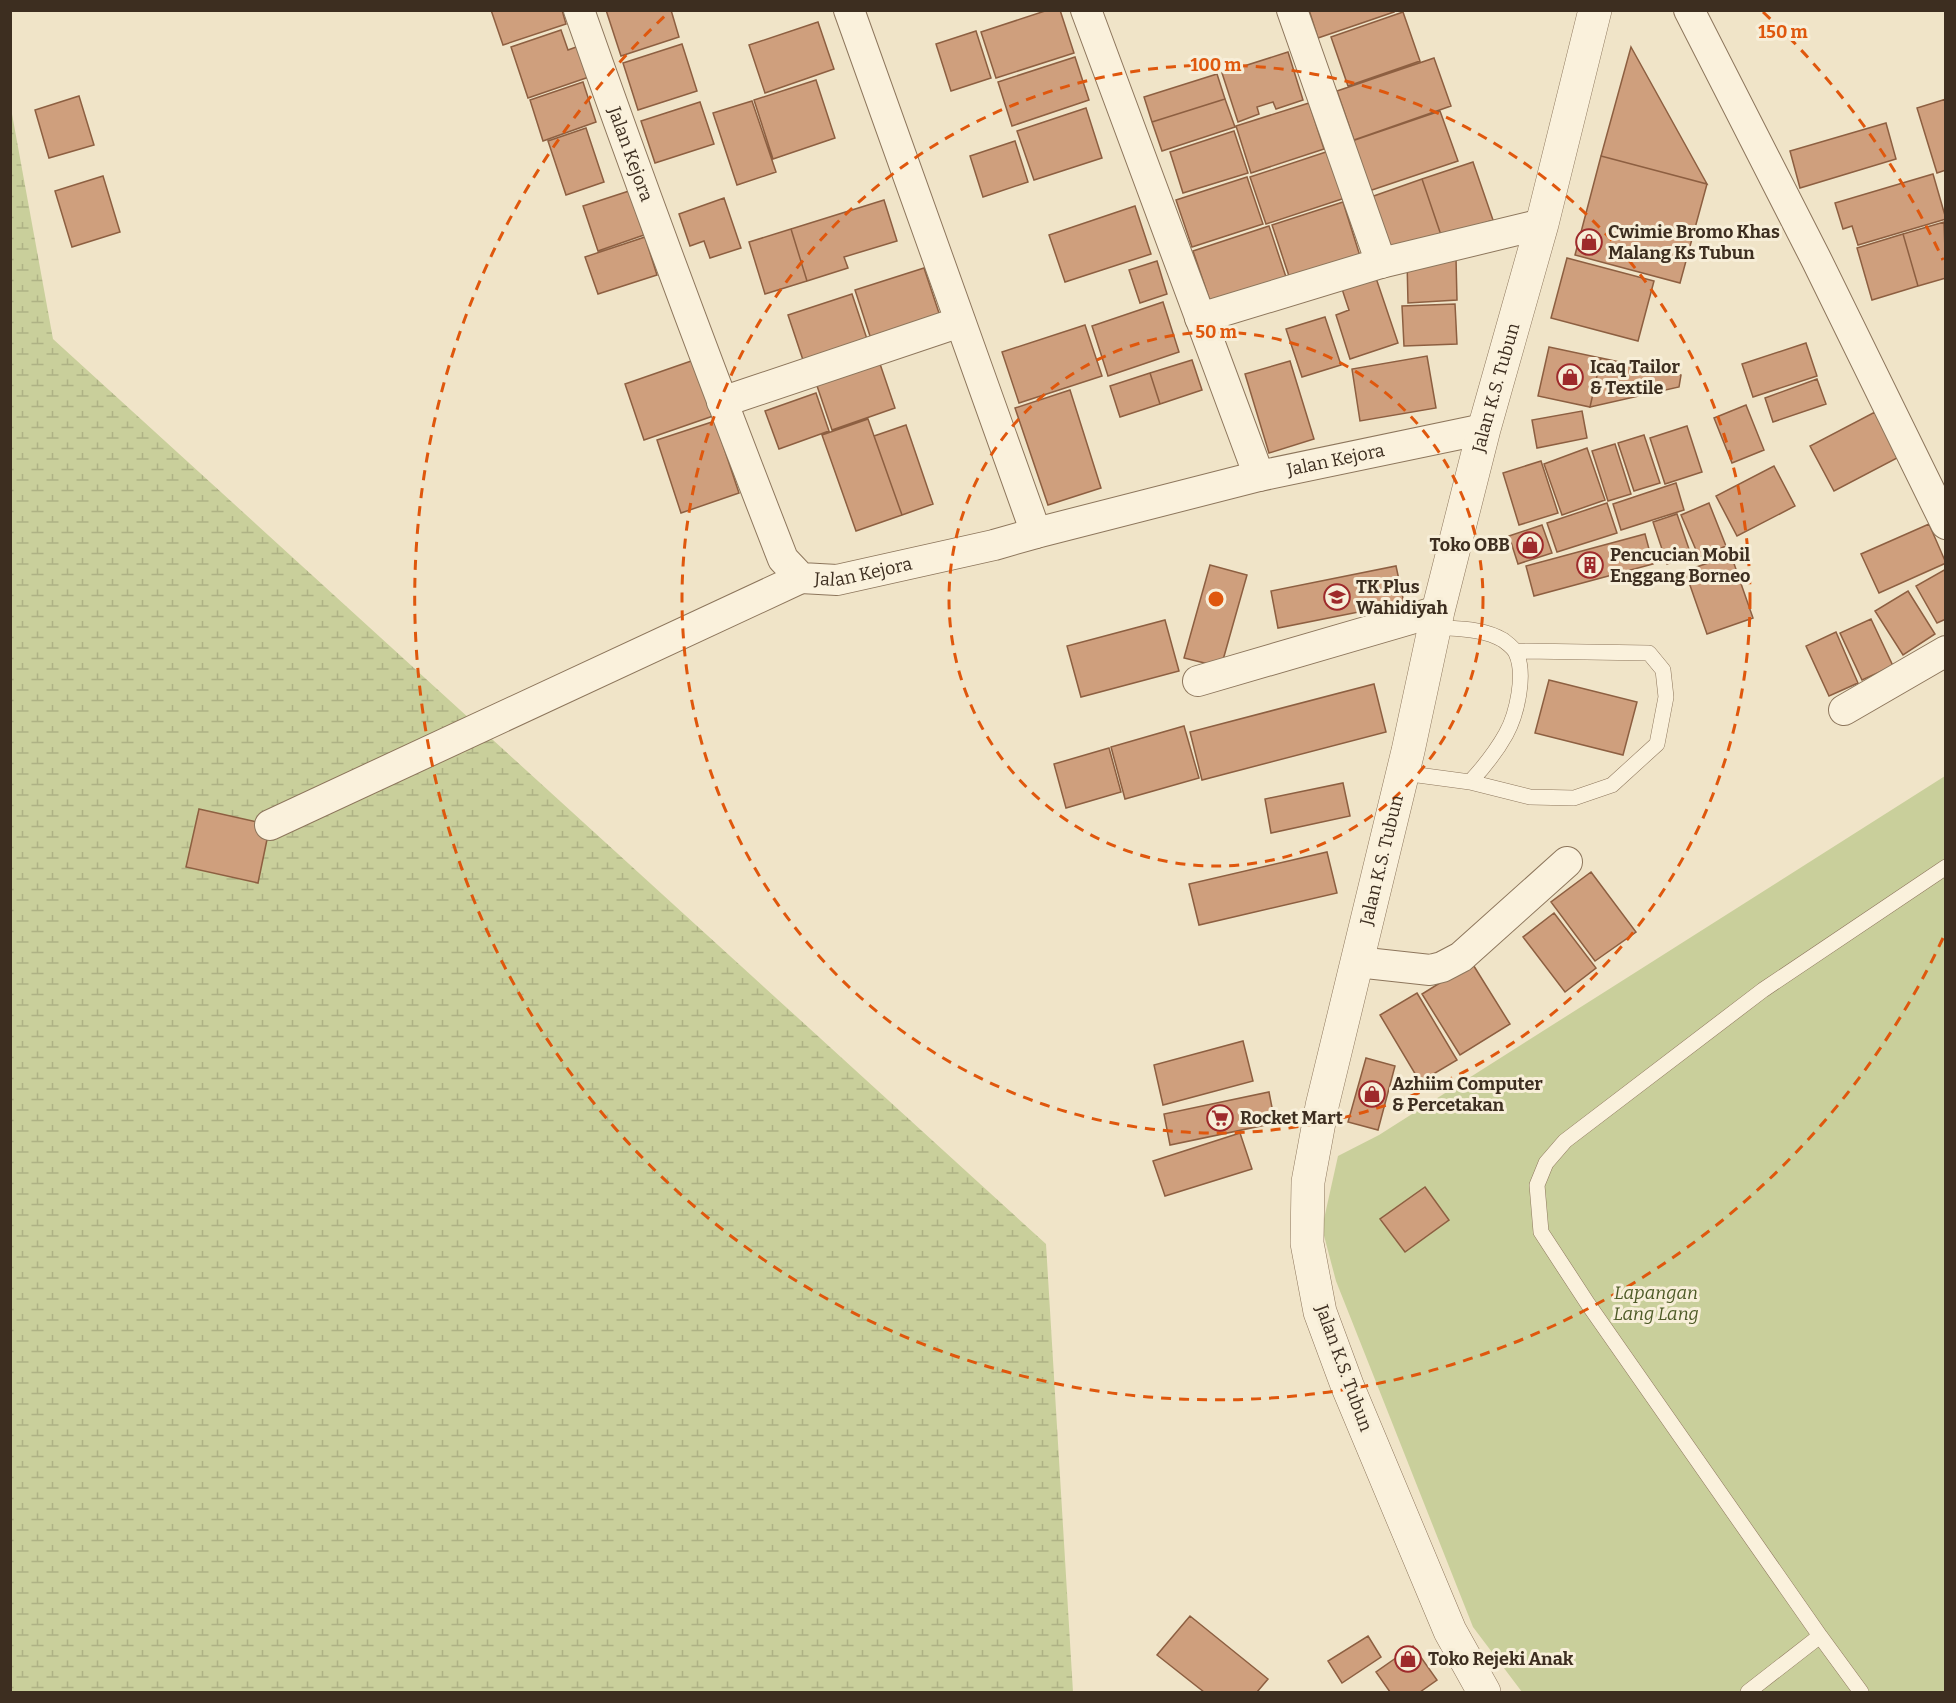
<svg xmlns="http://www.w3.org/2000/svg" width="1956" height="1703" viewBox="0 0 1956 1703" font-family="Bitter,serif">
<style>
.wetland{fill:url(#wetland-marsh)}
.green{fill:#c9cf9b}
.building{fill:#cf9f7d;stroke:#8d5f41;stroke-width:1.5}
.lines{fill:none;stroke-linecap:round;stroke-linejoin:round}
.service-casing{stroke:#8d765c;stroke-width:16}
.minor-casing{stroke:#8d765c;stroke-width:32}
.tertiary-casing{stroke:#8d765c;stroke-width:34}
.service{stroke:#faf1dc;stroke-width:15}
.minor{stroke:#faf1dc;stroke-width:30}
.tertiary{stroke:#faf1dc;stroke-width:33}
.ring{fill:none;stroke:#df570d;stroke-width:3;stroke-dasharray:10 8}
.labels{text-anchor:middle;stroke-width:6;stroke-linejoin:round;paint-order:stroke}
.street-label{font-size:18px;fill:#3d2e20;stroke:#f7eed8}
.poi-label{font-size:18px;font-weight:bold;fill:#3d2e20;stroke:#f7eed8;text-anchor:start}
.park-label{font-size:18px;font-style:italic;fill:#4d5a26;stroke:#f7eed8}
.centre{fill:#df570d;stroke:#f7eed8;stroke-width:3}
.ring-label{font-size:18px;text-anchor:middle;font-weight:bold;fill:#df570d;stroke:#f7eed8;stroke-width:6;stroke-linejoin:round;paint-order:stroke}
</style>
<defs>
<pattern id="wetland-marsh" width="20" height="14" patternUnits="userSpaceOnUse" patternTransform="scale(1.5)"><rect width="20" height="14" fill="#c9cf9b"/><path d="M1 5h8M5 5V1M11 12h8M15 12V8" fill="none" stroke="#aeb285"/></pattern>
</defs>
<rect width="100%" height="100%" fill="#f0e4c8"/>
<path class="wetland" d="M10,103L53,339L1046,1244L1073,1692H11Z"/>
<path class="green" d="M1945,776V1692H1522L1473,1627L1336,1281L1322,1228L1338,1156L1379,1135Z"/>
<path class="building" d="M491,10H562L566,24L503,45Z
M606,10H671L679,37L621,56Z
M1048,10H1060L1074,53L996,78L981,32Z
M1309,10H1393L1394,12L1318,38Z
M1403,12L1420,61L1348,86L1331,37Z
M818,22L834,69L765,93L749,45Z
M561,30L568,50L579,46L589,77L528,98L511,47Z
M976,31L991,78L951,91L936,44Z
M682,44L697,91L638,110L623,63Z
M1631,47L1707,184L1601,156Z
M1288,52L1303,100L1276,109L1273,102L1257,107L1259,114L1238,122L1222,73Z
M1075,57L1089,100L1012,126L998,82Z
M1434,58L1451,106L1354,140L1337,91Z
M1217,74L1225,99L1152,122L1144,97Z
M816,80L835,138L773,159L754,100Z
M583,82L596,122L543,141L530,100Z
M79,96L94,145L49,158L35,110Z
M1225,99L1235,127L1162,151L1152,122Z
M1946,99V170L1937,173L1917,108Z
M752,101L776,172L737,185L713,113Z
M700,102L714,144L655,163L641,121Z
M1309,103L1324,149L1251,173L1236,126Z
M1086,108L1102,158L1034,180L1017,131Z
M1440,111L1458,161L1366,192L1349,142Z
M1886,123L1896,159L1800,188L1790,151Z
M586,128L604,182L566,195L548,141Z
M1234,131L1248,173L1183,193L1170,152Z
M1015,141L1028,182L983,197L970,156Z
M1329,151L1345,198L1266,224L1250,177Z
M1601,156L1707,184L1680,283L1575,255Z
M1473,162L1493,220L1442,238L1422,179Z
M1933,174L1946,219L1858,245L1852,226L1843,229L1835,203Z
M103,176L120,232L72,247L55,191Z
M1247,177L1263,224L1192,247L1176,200Z
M1422,179L1442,238L1388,256L1368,198Z
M629,191L644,235L598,251L583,206Z
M724,198L741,248L710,258L704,241L690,246L679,214Z
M884,200L897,241L844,257L848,268L807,281L791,229Z
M1343,202L1360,256L1290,279L1272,225Z
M1135,206L1151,254L1065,282L1049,235Z
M1944,222L1946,278L1918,286L1903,234Z
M1269,226L1286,277L1210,301L1193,251Z
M791,229L807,281L765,294L749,242Z
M1903,234L1918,286L1872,300L1857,248Z
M645,237L657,275L598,294L585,257Z
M1456,258L1457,300L1408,303L1407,260Z
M1567,258L1654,281L1638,341L1551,318Z
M1157,261L1167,294L1140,303L1129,270Z
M924,268L940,316L871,339L855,290Z
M1376,278L1398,343L1350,359L1336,315L1349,310L1342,289Z
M852,294L867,339L803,360L788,315Z
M1163,302L1179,352L1108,376L1092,326Z
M1455,304L1457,344L1404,346L1402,306Z
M1325,317L1341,365L1302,377L1286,329Z
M1085,325L1102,376L1019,403L1002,352Z
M1806,343L1817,376L1753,397L1742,364Z
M1549,347L1601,358L1590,407L1538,396Z
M1427,356L1436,408L1360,421L1352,369Z
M878,358L895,408L832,430L815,380Z
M1601,358L1681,375L1679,387L1590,407Z
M697,359L716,415L644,440L625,384Z
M1192,360L1202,390L1160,404L1150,373Z
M1290,361L1314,439L1269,453L1245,374Z
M1150,373L1160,404L1120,417L1110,386Z
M1817,379L1826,404L1773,422L1765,398Z
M1070,390L1101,488L1048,505L1015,408Z
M816,393L829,431L779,449L765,411Z
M1746,405L1764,450L1732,463L1714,418Z
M1582,411L1587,438L1537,448L1532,420Z
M1875,412L1899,457L1834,491L1810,446Z
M868,419L902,515L856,531L822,435Z
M715,421L739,493L681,513L657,440Z
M906,425L933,504L902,515L874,436Z
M1687,426L1702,472L1665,484L1650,438Z
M1644,435L1660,483L1634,491L1618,443Z
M1615,444L1631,494L1608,501L1592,451Z
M1587,448L1605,500L1562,515L1544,464Z
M1541,461L1558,513L1519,525L1503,473Z
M1774,466L1795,506L1737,536L1716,496Z
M1676,483L1684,510L1621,530L1613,504Z
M1607,503L1617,533L1557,552L1547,523Z
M1709,503L1726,546L1699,557L1681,515Z
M1677,514L1691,555L1667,564L1653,522Z
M1929,524L1946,563L1879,593L1861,554Z
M1542,525L1552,553L1518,564L1509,536Z
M1645,534L1653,564L1534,596L1526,566Z
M1731,555L1753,618L1707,634L1685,571Z
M1210,565L1247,575L1221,667L1184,658Z
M1396,566L1404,603L1278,628L1271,591Z
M1946,569V619L1937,623L1916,586Z
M1908,591L1935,634L1903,655L1875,611Z
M1871,619L1893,666L1862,680L1840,633Z
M1165,620L1179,671L1081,697L1067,646Z
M1836,632L1858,683L1829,696L1806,646Z
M1549,680L1637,702L1623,755L1535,733Z
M1374,684L1386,732L1202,780L1190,732Z
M1184,726L1199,778L1125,799L1111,747Z
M1109,748L1121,792L1066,808L1054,764Z
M1343,783L1350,816L1271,833L1265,799Z
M199,809L270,825L258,883L186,867Z
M1327,852L1337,893L1199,925L1189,884Z
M1591,872L1636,932L1595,961L1551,902Z
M1554,913L1596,968L1565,992L1523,937Z
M1472,963L1510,1024L1460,1055L1422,994Z
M1417,993L1457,1060L1420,1082L1380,1015Z
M1243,1041L1253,1081L1163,1105L1154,1065Z
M1366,1058L1395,1066L1378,1130L1348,1122Z
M1269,1092L1275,1123L1170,1145L1164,1114Z
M1240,1133L1252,1169L1165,1196L1153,1161Z
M1425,1187L1449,1220L1405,1252L1380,1219Z
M1190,1616L1268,1679L1257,1692H1204L1157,1655Z
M1368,1636L1381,1657L1342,1683L1328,1661Z
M1413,1646L1437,1680L1420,1692H1390L1376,1672Z"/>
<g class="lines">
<g class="service-casing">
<path id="service" d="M1403,773L1470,782C1484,767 1496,752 1506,734C1517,714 1526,674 1516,653C1514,648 1507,643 1503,640C1483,628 1457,629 1435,627
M1470,782L1530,797L1574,798L1612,785L1657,744L1666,697L1663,670L1649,653L1516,651
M1820,1636L1588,1304L1541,1232L1537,1185L1546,1163L1565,1141L1763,990L1946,867
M1748,1692L1820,1636L1861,1692"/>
</g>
<g class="minor-casing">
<g id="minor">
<path id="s1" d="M579,10C644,195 712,377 783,559L801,578L837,580L994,545L1036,533L1259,476L1484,429"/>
<path d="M849,10L1036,533"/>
<path d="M1086,10L1259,476"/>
<path d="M1292,10L1381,263"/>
<path d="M1689,10L1816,259L1946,524"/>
<path d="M1200,318L1381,263L1542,224"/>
<path d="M722,402L960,322"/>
<path d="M1198,681L1438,611"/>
<path d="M1844,710L1946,651"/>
<path d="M270,825L801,578"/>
<path d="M1357,962L1430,970L1442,967L1461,957L1567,862"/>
</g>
</g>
<g class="tertiary-casing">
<g id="tertiary">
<path id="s2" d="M1484,1692L1450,1631L1347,1385L1320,1312L1307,1243L1308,1182L1322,1106L1408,751L1438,611L1484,429L1542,224L1595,10"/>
</g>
</g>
<use href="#service" class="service"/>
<use href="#minor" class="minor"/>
<use href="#tertiary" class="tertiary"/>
</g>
<g class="ring">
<circle cx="1216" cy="599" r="267"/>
<circle cx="1216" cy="599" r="534"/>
<path d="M1943 938A802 802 0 1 1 669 12M1763 12A802 802 0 0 1 1943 260"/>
</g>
<defs>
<g id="shop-ring" transform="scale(1.35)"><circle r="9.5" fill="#f7eed8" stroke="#9e2a2b" stroke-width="1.5"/><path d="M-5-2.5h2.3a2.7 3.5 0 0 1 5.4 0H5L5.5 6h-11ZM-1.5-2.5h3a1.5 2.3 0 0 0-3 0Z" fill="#9e2a2b"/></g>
<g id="building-ring" transform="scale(1.35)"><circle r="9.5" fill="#f7eed8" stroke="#9e2a2b" stroke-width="1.5"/><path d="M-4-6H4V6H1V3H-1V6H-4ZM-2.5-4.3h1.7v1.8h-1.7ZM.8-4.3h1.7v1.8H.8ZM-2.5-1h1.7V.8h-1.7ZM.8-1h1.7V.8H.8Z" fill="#9e2a2b"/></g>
<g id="school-ring" transform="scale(1.35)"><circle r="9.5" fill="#f7eed8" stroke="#9e2a2b" stroke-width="1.5"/><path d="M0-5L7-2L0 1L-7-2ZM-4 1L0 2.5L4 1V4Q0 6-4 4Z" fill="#9e2a2b"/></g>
<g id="supermarket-ring" transform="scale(1.35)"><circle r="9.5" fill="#f7eed8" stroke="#9e2a2b" stroke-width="1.5"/><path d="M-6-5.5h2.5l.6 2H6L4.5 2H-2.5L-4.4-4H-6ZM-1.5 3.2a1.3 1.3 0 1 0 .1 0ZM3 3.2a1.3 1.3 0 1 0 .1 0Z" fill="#9e2a2b"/></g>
</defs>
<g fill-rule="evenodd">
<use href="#shop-ring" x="1589" y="242"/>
<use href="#shop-ring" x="1570" y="377"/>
<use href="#shop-ring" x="1530" y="545"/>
<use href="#building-ring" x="1590" y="565"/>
<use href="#school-ring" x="1337" y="597"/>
<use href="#shop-ring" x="1372" y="1094"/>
<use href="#supermarket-ring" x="1220" y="1118"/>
<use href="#shop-ring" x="1408" y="1659"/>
</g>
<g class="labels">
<g class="street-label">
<text dy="6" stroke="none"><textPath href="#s1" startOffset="153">Jalan Kejora</textPath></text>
<text dy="6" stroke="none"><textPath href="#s2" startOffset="1362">Jalan K.S. Tubun</textPath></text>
<text dy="6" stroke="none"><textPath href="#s1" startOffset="1161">Jalan Kejora</textPath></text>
<text dy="6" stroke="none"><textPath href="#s1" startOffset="675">Jalan Kejora</textPath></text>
<text dy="6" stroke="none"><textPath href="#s2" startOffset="876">Jalan K.S. Tubun</textPath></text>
<text transform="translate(1344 1368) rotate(70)" y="6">Jalan K.S. Tubun</text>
</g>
<g class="poi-label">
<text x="1608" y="238">Cwimie Bromo Khas<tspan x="1608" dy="21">Malang Ks Tubun</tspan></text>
<text x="1590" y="373">Icaq Tailor<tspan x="1590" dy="21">&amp; Textile</tspan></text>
<text x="1510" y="551" text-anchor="end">Toko OBB</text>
<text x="1610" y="561">Pencucian Mobil<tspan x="1610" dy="21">Enggang Borneo</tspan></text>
<text x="1356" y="593">TK Plus<tspan x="1356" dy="21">Wahidiyah</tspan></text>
<text x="1392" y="1090">Azhiim Computer<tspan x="1392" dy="21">&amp; Percetakan</tspan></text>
<text x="1240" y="1124">Rocket Mart</text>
<text x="1428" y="1665">Toko Rejeki Anak</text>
</g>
<g class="park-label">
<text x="1656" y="1299">Lapangan<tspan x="1656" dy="21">Lang Lang</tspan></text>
</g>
</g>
<circle cx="1216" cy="599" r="9" class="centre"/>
<g class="ring-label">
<text x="1783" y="38">150 m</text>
<text x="1216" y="71">100 m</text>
<text x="1216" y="338">50 m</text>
</g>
<rect width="1956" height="1703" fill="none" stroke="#3d2e20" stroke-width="24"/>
</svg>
